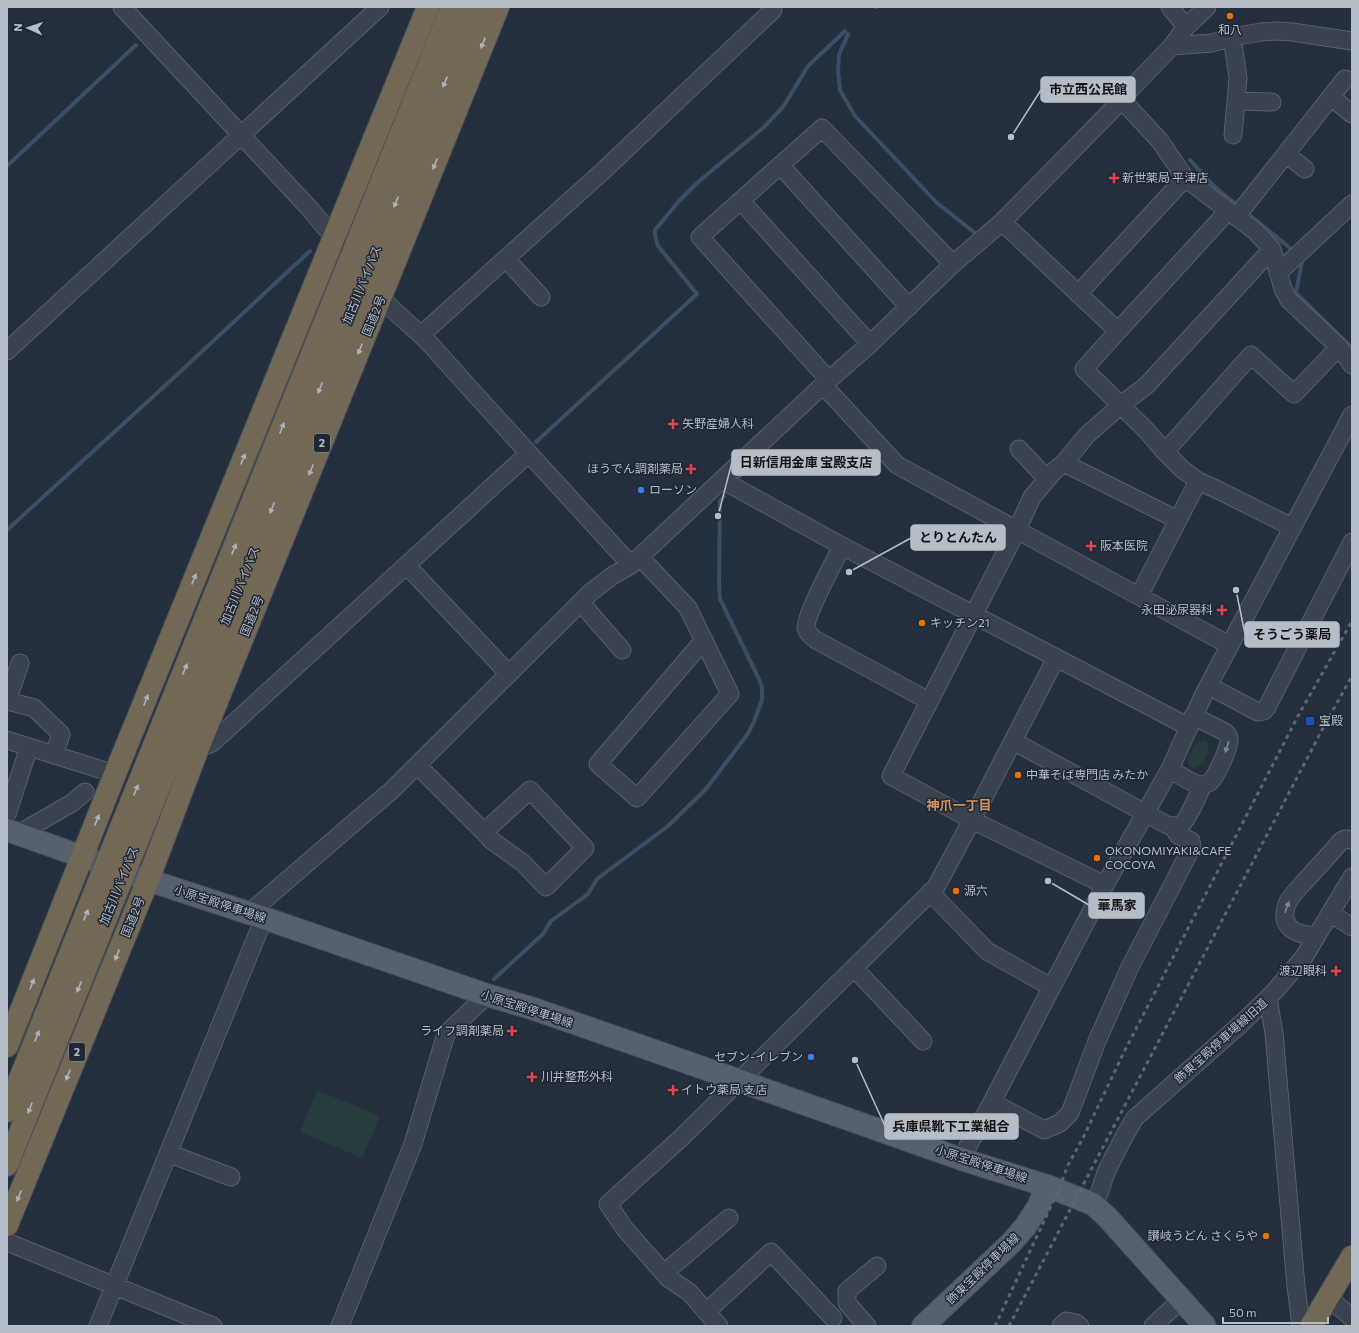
<svg xmlns="http://www.w3.org/2000/svg" width="1359" height="1333" viewBox="0 0 1359 1333" font-family="Commissioner,'Noto Sans JP',sans-serif">
<style>
.green{fill:#273c3f}
.lines{fill:none;stroke-linecap:round;stroke-linejoin:round}
.stream{stroke:#3b4e66;stroke-width:4}
.minor-casing{stroke:#57606c;stroke-width:19}
.major-casing{stroke:#424b57;stroke-width:24}
.highway-casing{stroke:#444d59;stroke-width:24}
.minor{stroke:#39424e;stroke-width:17}
.major{stroke:#57616e;stroke-width:22}
.highway{stroke:#736756;stroke-width:22}
.rail{stroke:#5b6674;stroke-width:3;stroke-dasharray:4 4;stroke-linecap:butt}
.highway-bridge-casing{stroke:#444d59;stroke-width:24;stroke-linecap:butt}
.highway-bridge{stroke:#736756;stroke-width:22}
.oneway{fill:#aeb4be}
.oneway2{fill:#7d8692}
.food-dot{fill:#e8710a;stroke:#1e2733;stroke-width:1.5}
.health-dot{fill:#e0444e;stroke:#1e2733;stroke-width:1.5}
.shop-dot{fill:#3f7fe0;stroke:#1e2733;stroke-width:1.5}
.transit-dot{fill:#1a4fb4;stroke:#1e2733;stroke-width:1.5}
.labels{text-anchor:middle;stroke-width:3;stroke-linejoin:round;paint-order:stroke}
.shield{fill:#1e2733;stroke:#88909c;stroke-width:1}
.shield-label{font-size:11px;font-weight:bold;fill:#b5bdc9}
.poi-label{font-size:12px;fill:#b5bdc9;stroke:#1e2733;text-anchor:start}
.street-label{font-size:12px;fill:#b5bdc9;stroke:#1e2733}
.neighbourhood-label{font-size:13px;font-weight:bold;fill:#d29367;stroke:#1e2733}
.leader{fill:none;stroke:#b5bdc9;stroke-width:1.5}
.callout-dot{fill:#b5bdc9;stroke:#1e2733;stroke-width:1.5}
.callout{fill:#b5bdc9;stroke:#b5bdc9;stroke-width:1.5}
.callout-label{font-size:13px;text-anchor:middle;font-weight:bold;fill:#111}
</style>
<rect width="100%" height="100%" fill="#25303e"/>
<path class="green" d="M1203,740L1207,742C1211,752 1203,769 1192,768L1188,764L1187,759L1196,743Z
M317,1090L380,1116L362,1158L300,1132Z"/>
<g class="lines">
<path class="stream" d="M876,7H877
M848,34L839,55L838,72L840,90L855,116L937,203L975,233
M1190,160C1207,179 1218,192 1239,206
M7,166L136,45
M1246,212L1295,252
M1300,259L1302,261L1296,293L1352,348
M536,442L697,294L658,246L655,236V230L679,201L698,182L763,128L783,107L808,66L845,31
M740,476L749,465
M7,530L168,383L310,251
M494,979L543,934L551,921L588,894L597,879L668,826L706,789L747,735L753,724L762,700V687L759,679L720,599L719,583L720,501L724,496"/>
<g class="minor-casing">
<path id="minor" d="M122,7L310,209L339,244
M1170,7L1186,27
M1232,37L1238,78L1233,135
M1172,46L1212,43L1232,37L1261,32L1276,31L1292,32L1352,41
M1331,97L1352,114
M1121,99L1160,141L1185,178L1255,231L1272,249L1283,289L1289,300L1339,347L1352,365
M1236,101L1272,102
M1286,154L1305,169
M780,165L909,307
M741,201L870,344
M1236,217L1345,79
M1002,222L1118,331L1084,369L1147,431L1165,452L1182,469L1198,481L1216,489L1292,527
M506,259L541,297
M1278,273L1352,204
M375,290C391,311 413,326 431,345C497,419 564,492 631,565
M1078,294L1185,178
M1118,331L1228,211
M421,335L603,171L773,10L771,7
M7,351L380,7
M829,380L700,237L822,128L953,264
M823,385L897,465L1229,645
M1019,449L1047,479
M1165,452L1251,355L1294,394L1339,347
M1064,463L1178,520
M722,480L842,546L1189,727
M842,546C835,560 805,616 806,628C807,633 812,637 816,640L929,701
M640,557L688,608L730,694L637,798L598,764L704,640
M411,570L509,674
M1139,596L1198,481
M581,603L622,650
M1209,686L1258,712L1264,711L1267,707L1352,542
M8,701L34,708L61,734L54,755
M7,702L20,663
M7,740L115,774
M1013,741L1167,825C1172,826 1177,827 1182,824C1188,819 1199,793 1203,785
M198,748L212,743L528,454
M418,766L484,832L491,840L523,863L546,887L585,848L530,790L484,832
M1170,769C1178,774 1195,786 1204,785C1205,784 1209,783 1210,782C1216,777 1230,747 1229,739C1229,736 1227,734 1225,732L1193,716
M7,814L29,747
M18,834L72,803L85,792
M1105,885L972,820L891,776L1017,530L1032,497L1054,471L1064,463L1087,435L1121,405L1147,385L1272,249
M930,892L987,951L1051,987
M249,913L392,790L591,592L612,576L631,565L823,385L870,344L953,264L1002,222L1115,107L1121,99L1172,46L1186,27L1207,7
M1330,913L1352,927
M1318,933C1309,938 1291,933 1286,922C1284,917 1285,910 1287,904C1291,895 1300,887 1306,880C1318,867 1330,854 1341,841L1345,839L1352,840
M854,968L923,1041
M1268,999L1274,1033L1296,1286L1301,1326
M992,1102L1044,1130L1060,1123L1070,1113L1097,1041L1129,969L1192,847L1191,841L1178,835L1172,826
M168,1153L231,1177
M961,1159L992,1102L1105,885L1170,769L1204,694L1352,415
M1093,1204C1101,1195 1102,1181 1107,1170C1116,1152 1125,1134 1135,1118L1242,1023L1274,992L1304,957L1352,877
M7,1242L213,1326
M664,1273L729,1218
M1328,1297L1352,1318
M706,1312L771,1252L833,1318
M98,1326L264,918
M340,1326L413,1144L446,1034L487,995
M719,1326L689,1292L668,1278L625,1229L608,1204L681,1138L936,887L972,820L1056,658
M867,1326L847,1303V1291L877,1266
M1061,1326L1066,1321L1076,1323L1080,1326
M1153,1326L1181,1300"/>
</g>
<g class="major-casing">
<path id="major" d="M7,830L148,880L264,918L487,995L534,1009L669,1056L961,1159L1047,1186L1093,1204L1108,1218L1205,1326
M923,1326L1011,1243L1025,1227L1038,1207L1047,1186"/>
</g>
<g class="highway-casing">
<path id="highway" d="M111,852L452,7
M130,859L475,7
M7,1046L115,774L428,7
M7,1111L100,879
M7,1165L119,886
M7,1225L148,880L198,748L498,7
M1311,1326L1352,1257"/>
</g>
<use href="#minor" class="minor"/>
<use href="#major" class="major"/>
<use href="#highway" class="highway"/>
<path class="rail" d="M995,1326L1058,1191L1068,1165L1083,1138L1124,1052L1298,716L1352,621
M1009,1326L1322,730L1352,676"/>
<g class="highway-bridge-casing">
<path id="highway-bridge" d="M100,879L111,852
M119,886L130,859"/>
</g>
<use href="#highway-bridge" class="highway-bridge"/>
</g>
<defs><path id="oneway-solid" d="M-6-.8H1V-3.2L6.5 0L1 3.2V.8H-6Z"/></defs>
<g class="oneway">
<use href="#oneway-solid" transform="translate(483 43) rotate(112)"/>
<use href="#oneway-solid" transform="translate(445 82) rotate(112)"/>
<use href="#oneway-solid" transform="translate(435 164) rotate(112)"/>
<use href="#oneway-solid" transform="translate(396 202) rotate(112)"/>
<use href="#oneway-solid" transform="translate(360 349) rotate(112)"/>
<use href="#oneway-solid" transform="translate(320 388) rotate(112)"/>
<use href="#oneway-solid" transform="translate(282 428) rotate(-68)"/>
<use href="#oneway-solid" transform="translate(243 459) rotate(-68)"/>
<use href="#oneway-solid" transform="translate(311 470) rotate(112)"/>
<use href="#oneway-solid" transform="translate(272 508) rotate(112)"/>
<use href="#oneway-solid" transform="translate(234 549) rotate(-68)"/>
<use href="#oneway-solid" transform="translate(194 579) rotate(-68)"/>
<use href="#oneway-solid" transform="translate(185 669) rotate(-68)"/>
<use href="#oneway-solid" transform="translate(146 700) rotate(-68)"/>
<use href="#oneway-solid" transform="translate(136 790) rotate(-68)"/>
<use href="#oneway-solid" transform="translate(97 820) rotate(-68)"/>
<use href="#oneway-solid" transform="translate(86 915) rotate(-68)"/>
<use href="#oneway-solid" transform="translate(117 955) rotate(112)"/>
<use href="#oneway-solid" transform="translate(32 984) rotate(-68)"/>
<use href="#oneway-solid" transform="translate(79 987) rotate(112)"/>
<use href="#oneway-solid" transform="translate(37 1036) rotate(-68)"/>
<use href="#oneway-solid" transform="translate(68 1075) rotate(112)"/>
<use href="#oneway-solid" transform="translate(30 1108) rotate(112)"/>
<use href="#oneway-solid" transform="translate(19 1196) rotate(112)"/>
</g>
<g class="oneway2">
<use href="#oneway-solid" transform="translate(1227 747) rotate(108)"/>
<use href="#oneway-solid" transform="translate(1287 907) rotate(-71)"/>
</g>
<g class="food-dot">
<circle cx="1230" cy="16" r="4"/>
<circle cx="922" cy="623" r="4"/>
<circle cx="1018" cy="775" r="4"/>
<circle cx="1097" cy="858" r="4"/>
<circle cx="956" cy="891" r="4"/>
<circle cx="1266" cy="1236" r="4"/>
</g>
<g class="health-dot">
<path d="M1112 172h4v4h4v4h-4v4h-4v-4h-4v-4h4z"/>
<path d="M671 418h4v4h4v4h-4v4h-4v-4h-4v-4h4z"/>
<path d="M689 463h4v4h4v4h-4v4h-4v-4h-4v-4h4z"/>
<path d="M1089 540h4v4h4v4h-4v4h-4v-4h-4v-4h4z"/>
<path d="M1220 604h4v4h4v4h-4v4h-4v-4h-4v-4h4z"/>
<path d="M1334 965h4v4h4v4h-4v4h-4v-4h-4v-4h4z"/>
<path d="M510 1025h4v4h4v4h-4v4h-4v-4h-4v-4h4z"/>
<path d="M530 1071h4v4h4v4h-4v4h-4v-4h-4v-4h4z"/>
<path d="M671 1084h4v4h4v4h-4v4h-4v-4h-4v-4h4z"/>
</g>
<g class="shop-dot">
<circle cx="641" cy="490" r="4"/>
<circle cx="811" cy="1057" r="4"/>
</g>
<rect class="transit-dot" x="1305" y="716" width="10" height="10" rx="2"/>
<g class="labels">
<g class="shield">
<rect x="314" y="434" width="16" height="18" rx="3"/>
<rect x="69" y="1043" width="16" height="18" rx="3"/>
</g>
<g class="shield-label">
<text x="322" y="447">2</text>
<text x="77" y="1056">2</text>
</g>
<g class="poi-label">
<text x="1230" y="34" text-anchor="middle">和八</text>
<text x="1122" y="182">新世薬局 平津店</text>
<text x="682" y="428">矢野産婦人科</text>
<text x="683" y="473" text-anchor="end">ほうでん調剤薬局</text>
<text x="649" y="494">ローソン</text>
<text x="1100" y="550">阪本医院</text>
<text x="1213" y="614" text-anchor="end">永田泌尿器科</text>
<text x="930" y="627">キッチン21</text>
<text x="1319" y="725">宝殿</text>
<text x="1026" y="779">中華そば専門店 みたか</text>
<text x="1105" y="855">OKONOMIYAKI&amp;CAFE<tspan x="1105" dy="14">COCOYA</tspan></text>
<text x="964" y="895">源六</text>
<text x="1327" y="975" text-anchor="end">渡辺眼科</text>
<text x="504" y="1035" text-anchor="end">ライフ調剤薬局</text>
<text x="803" y="1061" text-anchor="end">セブン-イレブン</text>
<text x="541" y="1081">川井整形外科</text>
<text x="681" y="1094">イトウ薬局 支店</text>
<text x="1258" y="1240" text-anchor="end">讃岐うどん さくらや</text>
</g>
<g class="street-label">
<text transform="translate(362 285) rotate(-68)" y="4">加古川バイパス</text>
<text transform="translate(374 316) rotate(-68)" y="4">国道2号</text>
<text transform="translate(240 586) rotate(-68)" y="4">加古川バイパス</text>
<text transform="translate(252 616) rotate(-68)" y="4">国道2号</text>
<text transform="translate(119 886) rotate(-68)" y="4">加古川バイパス</text>
<text transform="translate(220 904) rotate(18)" y="4">小原宝殿停車場線</text>
<text transform="translate(133 917) rotate(-68)" y="4">国道2号</text>
<text transform="translate(527 1009) rotate(18)" y="4">小原宝殿停車場線</text>
<text transform="translate(1221 1041) rotate(-42)" y="4">飾東宝殿停車場線旧道</text>
<text transform="translate(981 1164) rotate(18)" y="4">小原宝殿停車場線</text>
<text transform="translate(983 1269) rotate(-44)" y="4">飾東宝殿停車場線</text>
</g>
<g class="neighbourhood-label">
<text x="959" y="810">神爪一丁目</text>
</g>
</g>
<path class="leader" d="M1011 137L1041 90M718 516L732 462M849 572L911 538M1236 590L1245 634M1048 881L1089 905M855 1060L885 1126"/>
<g class="callout-dot">
<circle cx="1011" cy="137" r="4"/>
<circle cx="718" cy="516" r="4"/>
<circle cx="849" cy="572" r="4"/>
<circle cx="1236" cy="590" r="4"/>
<circle cx="1048" cy="881" r="4"/>
<circle cx="855" cy="1060" r="4"/>
</g>
<g class="callout">
<rect x="1041" y="77" width="94" height="25" rx="4"/>
<rect x="732" y="450" width="148" height="25" rx="4"/>
<rect x="911" y="525" width="94" height="25" rx="4"/>
<rect x="1245" y="622" width="94" height="25" rx="4"/>
<rect x="1089" y="893" width="55" height="25" rx="4"/>
<rect x="885" y="1114" width="133" height="25" rx="4"/>
</g>
<g class="callout-label">
<text x="1088" y="94">市立西公民館</text>
<text x="806" y="467">日新信用金庫 宝殿支店</text>
<text x="958" y="542">とりとんたん</text>
<text x="1292" y="639">そうごう薬局</text>
<text x="1117" y="910">華馬家</text>
<text x="951" y="1131">兵庫県靴下工業組合</text>
</g>
<rect width="1359" height="1333" fill="none" stroke="#b5bdc9" stroke-width="16"/>
<g transform="translate(28 28) rotate(273)" stroke="#1e2733" stroke-width="3" paint-order="stroke">
<path d="M0-3L7 15L0 10L-7 15Z" fill="#b5bdc9"/>
<text y="-6" font-size="11" font-weight="bold" text-anchor="middle" fill="#b5bdc9">N</text>
</g>
<path d="M1223 1317v6h105v-6" fill="none" stroke="#b5bdc9" stroke-width="2"/>
<text x="1229" y="1317" font-size="12" fill="#b5bdc9" stroke="#1e2733" stroke-width="3" paint-order="stroke">50 m</text>
</svg>
